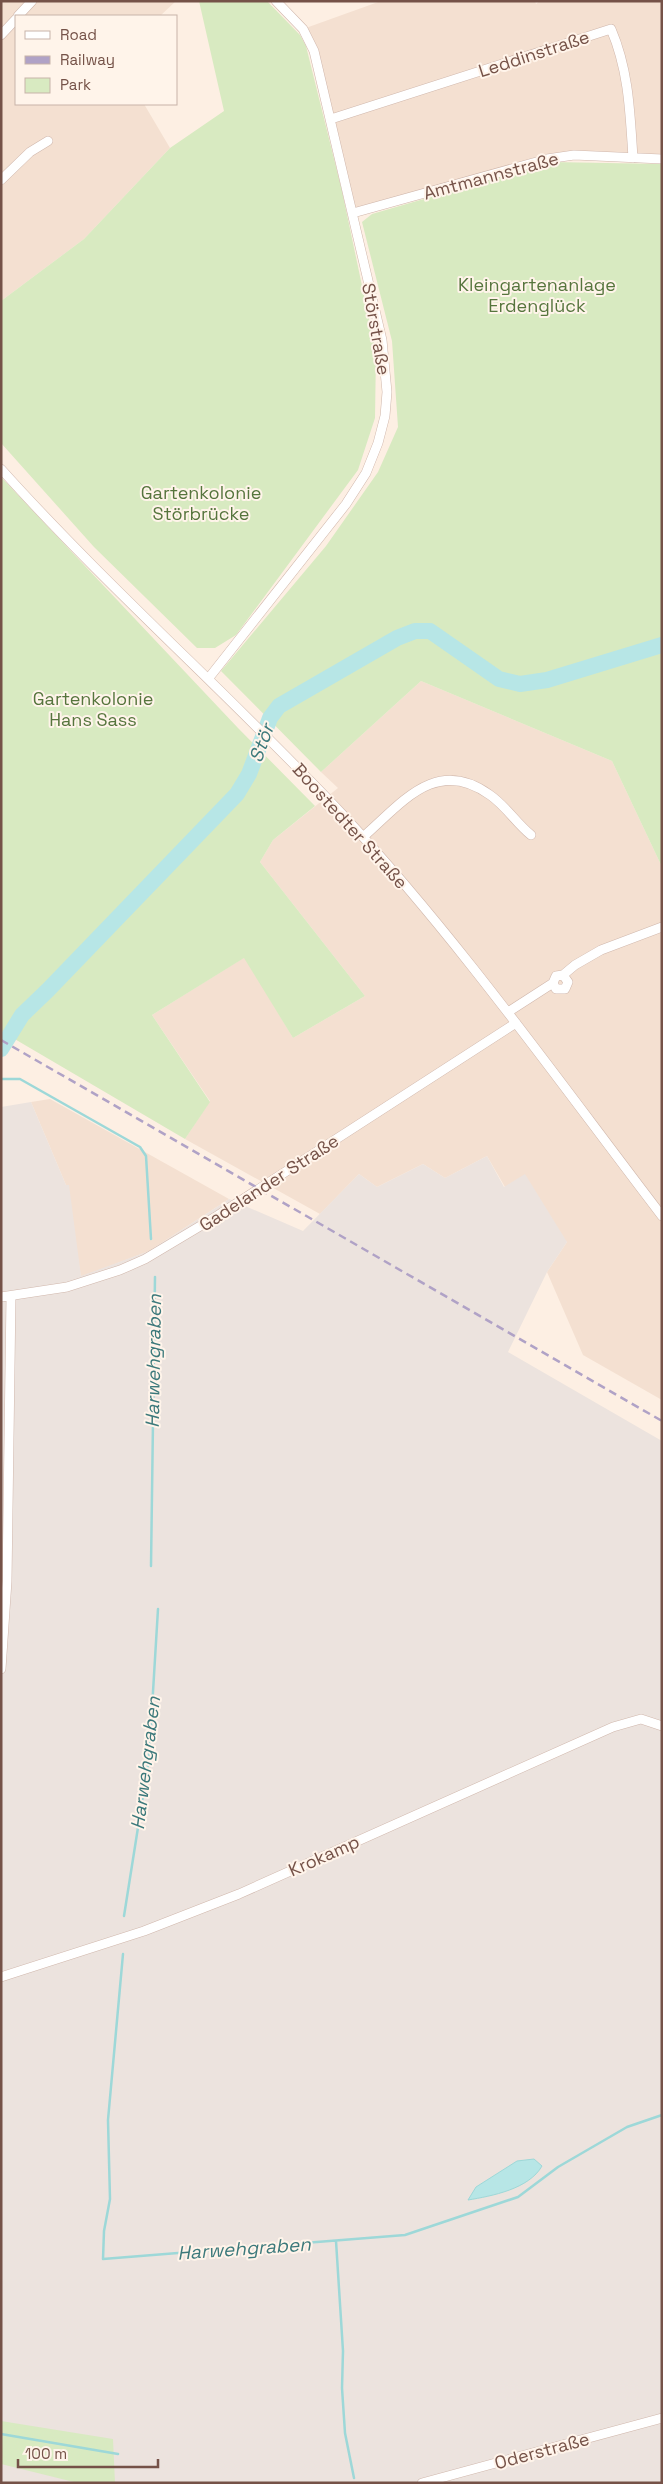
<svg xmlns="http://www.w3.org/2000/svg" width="663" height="2484" viewBox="0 0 663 2484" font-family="'Space Grotesk',sans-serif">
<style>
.residential{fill:#f4e0d1}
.industrial{fill:#ece3de}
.green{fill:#d8eac1}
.water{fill:#b7e6e6;stroke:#9dd8d8}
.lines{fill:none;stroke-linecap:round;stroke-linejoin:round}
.stream{stroke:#9dd8d8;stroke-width:2.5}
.river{stroke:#b7e6e6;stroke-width:16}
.minor-casing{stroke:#d0b7ac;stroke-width:10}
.minor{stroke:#fff;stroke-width:9}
.rail{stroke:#b0a2c6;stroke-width:2.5;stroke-dasharray:8 5;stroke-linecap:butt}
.labels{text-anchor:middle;stroke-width:4;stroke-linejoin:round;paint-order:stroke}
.street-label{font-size:18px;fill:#755248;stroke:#fff4ea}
.park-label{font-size:18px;fill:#56753d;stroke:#fff4ea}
.water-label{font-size:19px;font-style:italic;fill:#3c797b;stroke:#fff4ea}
</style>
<rect width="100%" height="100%" fill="#fdefe3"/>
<path class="residential" d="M1,1H176L160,16H16V104H144L170,148L84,239L1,301Z
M381,1H535L536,4L540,1H662V159L574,155L353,213L331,119L303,29Z
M421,681L612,761L662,867V1400L583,1355L547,1272L567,1242L505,1187L487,1156L445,1178L423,1164L377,1187L359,1174L320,1214L185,1139L210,1101L152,1015L245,957L293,1038L365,996L260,862L273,840L338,788L321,772Z
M50,1099L229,1199L149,1251L81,1277L66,1185L31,1102Z"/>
<path class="industrial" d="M31,1102L66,1185H69L81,1276L149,1251L229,1199L303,1231L359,1174L377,1187L423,1164L445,1178L487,1156L504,1187L525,1174L567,1242L547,1272L508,1352L662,1441V2483H1V1107Z"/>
<path class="green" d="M199,1H267L300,35L306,46L342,191L376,352L375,418L358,470L236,635L215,648H197L94,547L1,443V301L84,239L170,148L224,111Z
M551,162L662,164V867L612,761L421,681L321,772L221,671L326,546L378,472L398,427L392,341L362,222L372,214Z
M1,477L238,728L315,806L273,840L260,862L365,996L293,1038L244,958L152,1015L210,1102L185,1139L1,1031Z
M1,2421L113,2439L115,2483H78L1,2464Z"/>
<path class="water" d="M534,2159L542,2166C529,2189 492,2196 468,2200L476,2187L517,2161Z"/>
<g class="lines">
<path class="stream" d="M1,1079H20L140,1147L146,1156L151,1239
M151,1566L155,1277
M124,1916L149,1758L158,1609
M123,1954L108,2120L110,2199L104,2231L103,2259L405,2235L518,2197L558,2167L627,2127L662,2115
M336,2241L343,2351L342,2388L345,2433L354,2478
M1,2434L118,2454"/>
<path class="river" d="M1,1049L22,1015L48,990L237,794L249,774L270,718L279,706L397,638L415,631H430L499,679L520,684L547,680L662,645"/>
<g class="minor-casing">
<path id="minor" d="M18,16L32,1
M1,35L16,19
M331,119L611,29C629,71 630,113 633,158
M1,180L30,152L48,141
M353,213L547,159L574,155L662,159
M1,469C109,589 232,697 343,815C459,940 558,1080 662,1216
M208,679L346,504L366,473L378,443L385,416L387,392L382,340L314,51L303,29L276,1
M363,837C402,803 436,756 490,795C506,806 516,823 531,835
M553,983L556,989H565L568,982L563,975
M508,1012L553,983L556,976L563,975L575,965L601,950L662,927
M1,1297L67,1287L120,1270L145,1259L217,1216L516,1023
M1,1669L7,1581L11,1296
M1,1977L144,1931L239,1894L613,1727L641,1719L662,1726
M422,2483L662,2418"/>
</g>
<use href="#minor" class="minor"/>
<path class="rail" d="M1,1040L662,1421"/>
</g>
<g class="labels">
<g class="street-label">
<text transform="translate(534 54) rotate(-18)" y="6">Leddinstraße</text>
<text transform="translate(491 176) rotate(-15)" y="6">Amtmannstraße</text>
<text transform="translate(376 329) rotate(80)" y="6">Störstraße</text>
<text transform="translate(350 826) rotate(48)" y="6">Boostedter Straße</text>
<text transform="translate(269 1183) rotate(-33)" y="6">Gadelander Straße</text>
<text transform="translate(324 1856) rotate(-24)" y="6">Krokamp</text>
<text transform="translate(542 2451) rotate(-15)" y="6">Oderstraße</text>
</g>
<g class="park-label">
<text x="537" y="291">Kleingartenanlage<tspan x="537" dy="21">Erdenglück</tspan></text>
<text x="201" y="499">Gartenkolonie<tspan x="201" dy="21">Störbrücke</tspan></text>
<text x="93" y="705">Gartenkolonie<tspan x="93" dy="21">Hans Sass</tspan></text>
</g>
<g class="water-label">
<text transform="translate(261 743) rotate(-70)" y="7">Stör</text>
<text transform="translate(153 1361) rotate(-89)" y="7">Harwehgraben</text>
<text transform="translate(145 1763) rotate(-83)" y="7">Harwehgraben</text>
<text transform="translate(244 2248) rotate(-4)" y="7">Harwehgraben</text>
</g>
</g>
<rect width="663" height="2484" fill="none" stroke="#755248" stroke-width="5"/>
<rect x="15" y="15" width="162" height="90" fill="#fff4ea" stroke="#c8b3a9"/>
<rect x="25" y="31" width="25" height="8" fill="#ffffff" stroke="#c8b3a9"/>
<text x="60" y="40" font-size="15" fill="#755248">Road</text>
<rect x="25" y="56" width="25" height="8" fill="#b0a2c6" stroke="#c8b3a9"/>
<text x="60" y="65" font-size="15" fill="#755248">Railway</text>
<rect x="25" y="78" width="25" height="15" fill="#d8eac1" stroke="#c8b3a9"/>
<text x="60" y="90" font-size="15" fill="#755248">Park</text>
<path d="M18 2459v8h140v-8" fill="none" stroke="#755248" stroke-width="2.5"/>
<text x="25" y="2459" font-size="15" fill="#755248" stroke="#fff4ea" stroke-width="4" paint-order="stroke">100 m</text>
</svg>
